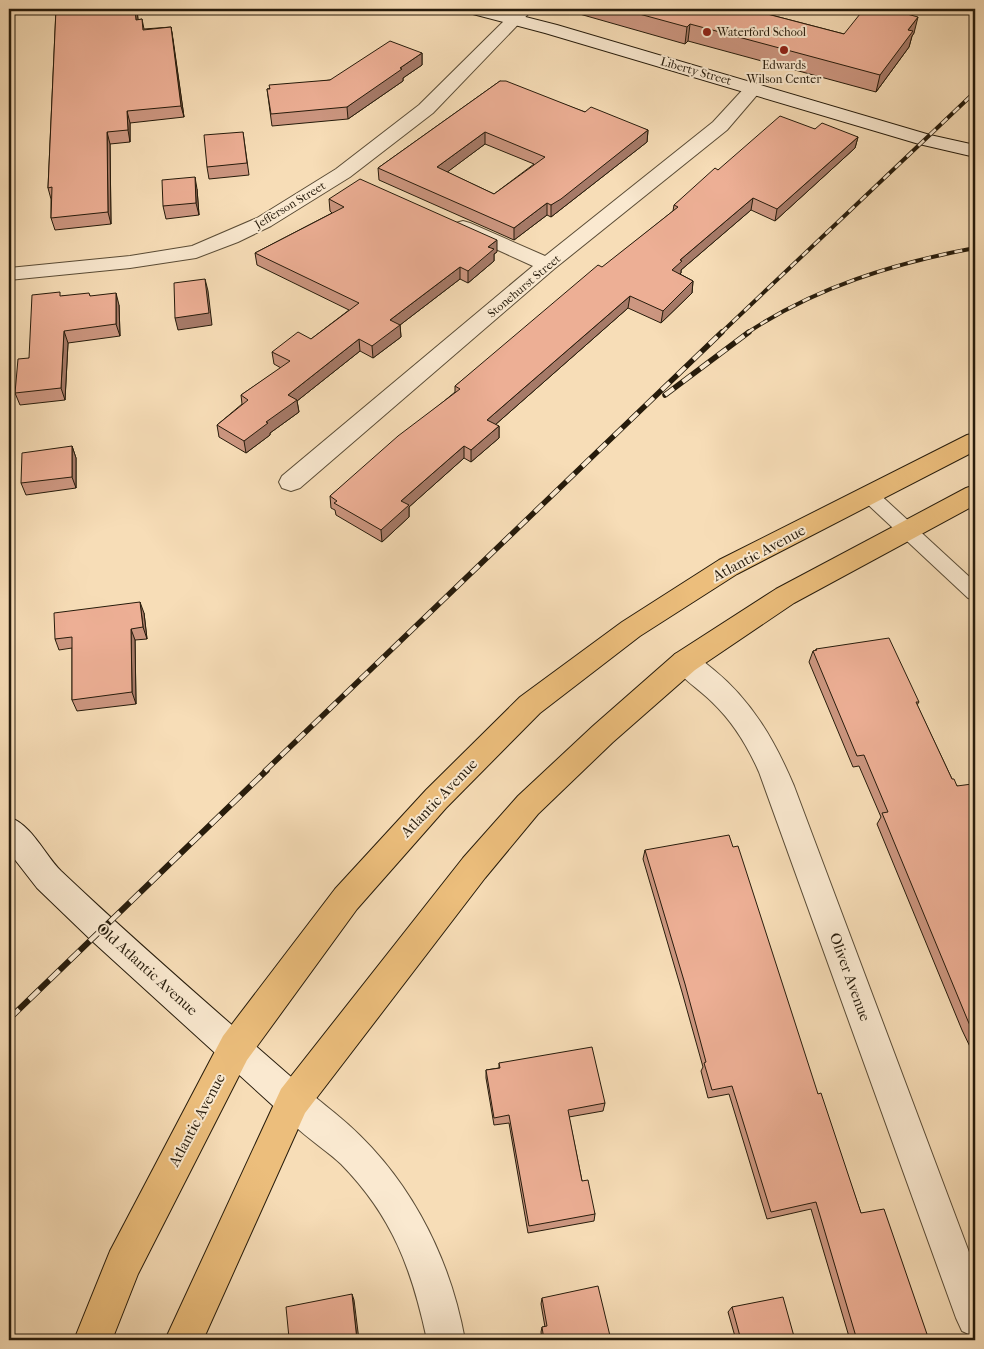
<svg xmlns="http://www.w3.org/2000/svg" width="984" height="1349" viewBox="0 0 984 1349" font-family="'IM FELL French Canon',serif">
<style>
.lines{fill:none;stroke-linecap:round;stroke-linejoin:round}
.lane-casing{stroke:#5a4c36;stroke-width:2}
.street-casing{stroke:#5a4c36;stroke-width:2}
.secondary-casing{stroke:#261b0b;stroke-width:2}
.primary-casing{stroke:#261b0b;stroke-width:2}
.lane{fill:#fae9d0;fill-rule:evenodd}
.street{fill:#fae9d0;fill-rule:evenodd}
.secondary{fill:#fae9d0;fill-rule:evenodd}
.primary{fill:#ecbe7c;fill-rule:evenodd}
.rail-far2-casing{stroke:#261b0b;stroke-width:4}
.rail-far1-casing{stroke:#261b0b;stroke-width:5.5}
.rail-casing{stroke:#261b0b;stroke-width:6}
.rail-far2{stroke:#fae9d0;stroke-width:2.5;stroke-dasharray:8;stroke-linecap:butt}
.rail-far1{stroke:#fae9d0;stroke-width:4;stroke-dasharray:11;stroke-linecap:butt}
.rail{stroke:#fae9d0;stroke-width:4.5;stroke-dasharray:14;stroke-linecap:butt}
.wall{fill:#cc9680;stroke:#261b0b;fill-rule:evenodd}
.shaded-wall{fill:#a67a68;stroke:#261b0b}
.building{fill:#edaf95;stroke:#261b0b;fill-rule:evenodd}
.poi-dot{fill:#8f2418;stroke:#fae9d0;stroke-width:2}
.labels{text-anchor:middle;stroke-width:4;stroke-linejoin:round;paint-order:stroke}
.far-poi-label{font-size:12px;fill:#261b0b;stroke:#fae9d0;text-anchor:start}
.far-street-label{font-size:12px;fill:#261b0b;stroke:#fae9d0}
.street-label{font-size:15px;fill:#261b0b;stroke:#fae9d0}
</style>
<rect width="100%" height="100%" fill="#f7ddb7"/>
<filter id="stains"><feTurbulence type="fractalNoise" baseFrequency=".004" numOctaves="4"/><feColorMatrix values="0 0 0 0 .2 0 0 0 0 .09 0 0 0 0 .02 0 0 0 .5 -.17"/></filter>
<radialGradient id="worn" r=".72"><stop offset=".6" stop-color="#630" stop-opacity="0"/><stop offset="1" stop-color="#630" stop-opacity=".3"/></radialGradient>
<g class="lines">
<g class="lane-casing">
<path id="lane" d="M869,489L875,490L975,582V600L968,598L863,500L860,495L863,490Z"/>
</g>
<g class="street-casing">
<path id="street" d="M516,9H533L433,113L350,177L271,226L238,242L196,258L130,268L9,280V268L130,256L192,246L257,218L336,169L419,105Z
M754,83L760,84L763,88L727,130L554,269L300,488L291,491L282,488L279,482L282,476L533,266L456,231L453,227L456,223L463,221L470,223L545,256L713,122L748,84Z
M685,651C697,655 704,662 714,670C752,701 775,741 794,786L975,1268V1337L962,1331L956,1318L759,772C748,747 733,722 712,702C699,689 680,678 671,662L675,654Z
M293,1084C310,1091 322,1103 336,1114C406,1171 449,1252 465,1340H427C412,1270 393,1217 341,1164C321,1145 286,1126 276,1101L281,1089Z"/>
</g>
<g class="secondary-casing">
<path id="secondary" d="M467,9H494L557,25L930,135L975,145V157L919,144L545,33L469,13Z
M9,817C32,825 44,854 61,871C140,946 223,1017 305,1089L310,1101L305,1113L293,1118L281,1113L91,940L37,888L9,852Z"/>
</g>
<g class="primary-casing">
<path id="primary" d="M975,433V451L737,574L640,636L540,713L446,808L357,909L247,1060L138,1274L112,1340H74L110,1251L223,1036L335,889L426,790L520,697L622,622L719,560L967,435Z
M975,485V505L794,603L695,670L613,742L538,814L485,878L305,1113L203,1340H165L281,1089L463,858L518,796L593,726L675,654L776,589L966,488Z"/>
</g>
<use href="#lane" class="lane"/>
<use href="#street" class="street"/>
<use href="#secondary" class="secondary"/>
<use href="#primary" class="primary"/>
<g class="rail-far2-casing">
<path id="rail-far2" d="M721,333L975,92
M747,333C816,287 895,263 975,248"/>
</g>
<g class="rail-far1-casing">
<path id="rail-far1" d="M665,395L749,332
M265,771L722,332"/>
</g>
<g class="rail-casing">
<path id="rail" d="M9,1019L267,770"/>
</g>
<use href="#rail-far2" class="rail-far2"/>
<use href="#rail-far1" class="rail-far1"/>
<use href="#rail" class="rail"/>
</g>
<path class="wall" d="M54,9H137L138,20L142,19L144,29L171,27L184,117L130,123V142L110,144L111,224L55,230L51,218V199L48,188L56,9L55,10Z
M562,9H748L844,34L908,15L914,33L912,36L909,47L876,92L688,41L685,44Z
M422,53V65L403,78V81L348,119L272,126L267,89L330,80Z
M500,81L585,112L648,130L647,142L560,210L551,217L547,215L514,240L379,180L378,168ZM485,144L534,164L494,194L447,172Z
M815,129L858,137L855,148L775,221L751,210L681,270V273L680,274L693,281L692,293L661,323L628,308L495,425L499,426V438L471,462L464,458L409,507V517L382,542L336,515L335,510L331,508L330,496L455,392V386L673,211L674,205L718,170Z
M243,132L249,175L209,179L207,167Z
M197,189L199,215L166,219L163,206Z
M329,199L497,252L494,254V261L468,283L460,279L400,325L401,337L373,358L360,351L297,401L299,412L270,433V435L246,453L219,437L217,425L242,404L241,395L281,368L274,364L272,352L311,339L349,310L257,265L255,253L332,213L330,211Z
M62,296H90L119,305L120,336L68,343L65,400L20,405L15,393L29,358Z
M72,446L76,458V488L26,495L21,483Z
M144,613L147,639L135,640L136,704L77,711L72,700V648L59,650L55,639Z
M816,649L919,702L917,705L952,779L957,786L975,789V1053H973L962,1030L877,824L881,817L859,766L853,767L809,662L813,651H815Z
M645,850L818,1094L861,1213L929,1340H850L811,1209L767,1219L729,1094L708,1098L701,1071L703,1067L682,992L643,859Z
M499,1063L605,1103L603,1111L569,1117L582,1181L595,1214L594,1221L528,1233L509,1123L494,1125L486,1078V1070L499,1068Z
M542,1298L611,1340H542L541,1332L542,1327H545L541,1304Z
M732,1307L795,1340H736L728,1312Z"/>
<path class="shaded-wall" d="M135,9H137L139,31L136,20Z
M918,17L914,33L912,36L909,47L876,92L880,75L908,30Z
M690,24L688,41L685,44L687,27Z
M171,27L173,39L184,117L181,106Z
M422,53V65L403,78V81L348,119L347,107L400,68Z
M127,111L130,123V142L128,130Z
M648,130L647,142L551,217V205Z
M107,132L110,144L111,224L108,212Z
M485,132V144L438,179L437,167Z
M858,137L855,148L775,221L777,209Z
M195,177L197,189L199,215L196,203Z
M753,198L751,210L681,270V273L670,282L672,270L680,260Z
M547,203V215L514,240V228Z
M497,240V252L494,254V261L468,283V271L488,247Z
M460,267V279L400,325L401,337L373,358L372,346L390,320Z
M205,279L208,291L212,325L178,330L175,318Z
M693,281L692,293L661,323L663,311Z
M116,293L119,305L120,336L116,324Z
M630,296L628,308L487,432V420Z
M64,331L68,343L65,400L61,388Z
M359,339L360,351L297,401L299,412L270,433V435L246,453L244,441L266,422L288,395Z
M499,426V438L471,462V450Z
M72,446L76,458V488L72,477Z
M464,446V458L409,507V517L382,542L381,530L401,501Z
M140,602L144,613L147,639L143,627Z
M131,629L135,640L136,704L132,692Z
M352,1294L354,1300L359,1340H357Z"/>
<path class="building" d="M56,9H135L136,20L142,19L143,30L171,27L181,106L127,111L128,130L107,132L108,212L51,218L52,187L48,188Z
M621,9H748L844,34L864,9H901L909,11L907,14L918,17L908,30L913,31L880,75L690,24L687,27Z
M390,41L422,53L400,68L402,69L347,107L271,114L267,89H270L269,85L330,80Z
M500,81H506L585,112L591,107L648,130L561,199L551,205L547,203L514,228L378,168ZM485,132L545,157L494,194L437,167Z
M780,116L815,129L822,123L858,137L777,209L753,198L680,260L682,261L672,270L693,281L663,311L630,296L487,420L499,426L471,450L464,446L401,501L409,505L381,530L334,503L337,501L330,496L398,436L460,389L455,386L598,265L602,267L678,207L674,205L715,168L718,170Z
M243,132L247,163L207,167L204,135Z
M195,177L196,203L163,206L162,180Z
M360,179L497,240L488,247L494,249L468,271L460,267L390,320L400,325L372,346L359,339L288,395L297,400L266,422L268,423L244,441L217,425L248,400L241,395L290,361L272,352L298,332L311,339L359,303L255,253L344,207L329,199Z
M205,279L209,313L175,318L174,283Z
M60,292V296L89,293L90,296L116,293V324L64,331L61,388L15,393L18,359L29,358L32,295Z
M72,446V477L21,483L22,453Z
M140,602L143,627L131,629L132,692L72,700V637L55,639L54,613Z
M889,638L919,702H916L952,779H954L957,786L972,784L975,789V1036L968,1021L882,813L888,812L864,755L857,756L813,651L817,650L816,649Z
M729,835L733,847L738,846L818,1094L821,1093L861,1213L884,1209L929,1340H857L816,1202L771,1212L732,1086L712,1090L704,1063L706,1062L685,984L645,850Z
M592,1047L605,1103L568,1110L582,1181L588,1180L595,1214L529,1226L509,1115L494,1118L486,1070L500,1068L499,1063Z
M598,1286L611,1340H544L542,1327L547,1326L542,1298Z
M352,1294L357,1340H279L289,1338L286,1307Z
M783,1297L795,1340H741L732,1307Z"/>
<g class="poi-dot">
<circle cx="707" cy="32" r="5"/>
<circle cx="784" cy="50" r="5"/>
</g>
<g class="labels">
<g class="far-poi-label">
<text x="717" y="36">Waterford School</text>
<text x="784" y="69" text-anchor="middle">Edwards<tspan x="784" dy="14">Wilson Center</tspan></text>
</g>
<g class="far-street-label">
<text transform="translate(696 71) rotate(16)" y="4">Liberty Street</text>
<text transform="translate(290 205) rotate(-31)" y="4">Jefferson Street</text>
<text transform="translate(524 286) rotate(-40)" y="4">Stonehurst Street</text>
</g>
<g class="street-label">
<text transform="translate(759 553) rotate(-28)" y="5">Atlantic Avenue</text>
<text transform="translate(439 798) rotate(-46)" y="5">Atlantic Avenue</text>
<text transform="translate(147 969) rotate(42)" y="5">Old Atlantic Avenue</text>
<text transform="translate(850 977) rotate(70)" y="5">Oliver Avenue</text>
<text transform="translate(197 1120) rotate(-62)" y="5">Atlantic Avenue</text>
</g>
</g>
<rect width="984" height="1349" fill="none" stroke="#f7ddb7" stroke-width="30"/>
<rect x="10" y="10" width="964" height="1329" fill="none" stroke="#261b0b" stroke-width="2.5"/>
<rect x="15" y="15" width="954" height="1319" fill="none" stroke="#261b0b"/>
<rect width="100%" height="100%" filter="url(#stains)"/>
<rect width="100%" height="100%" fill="url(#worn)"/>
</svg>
